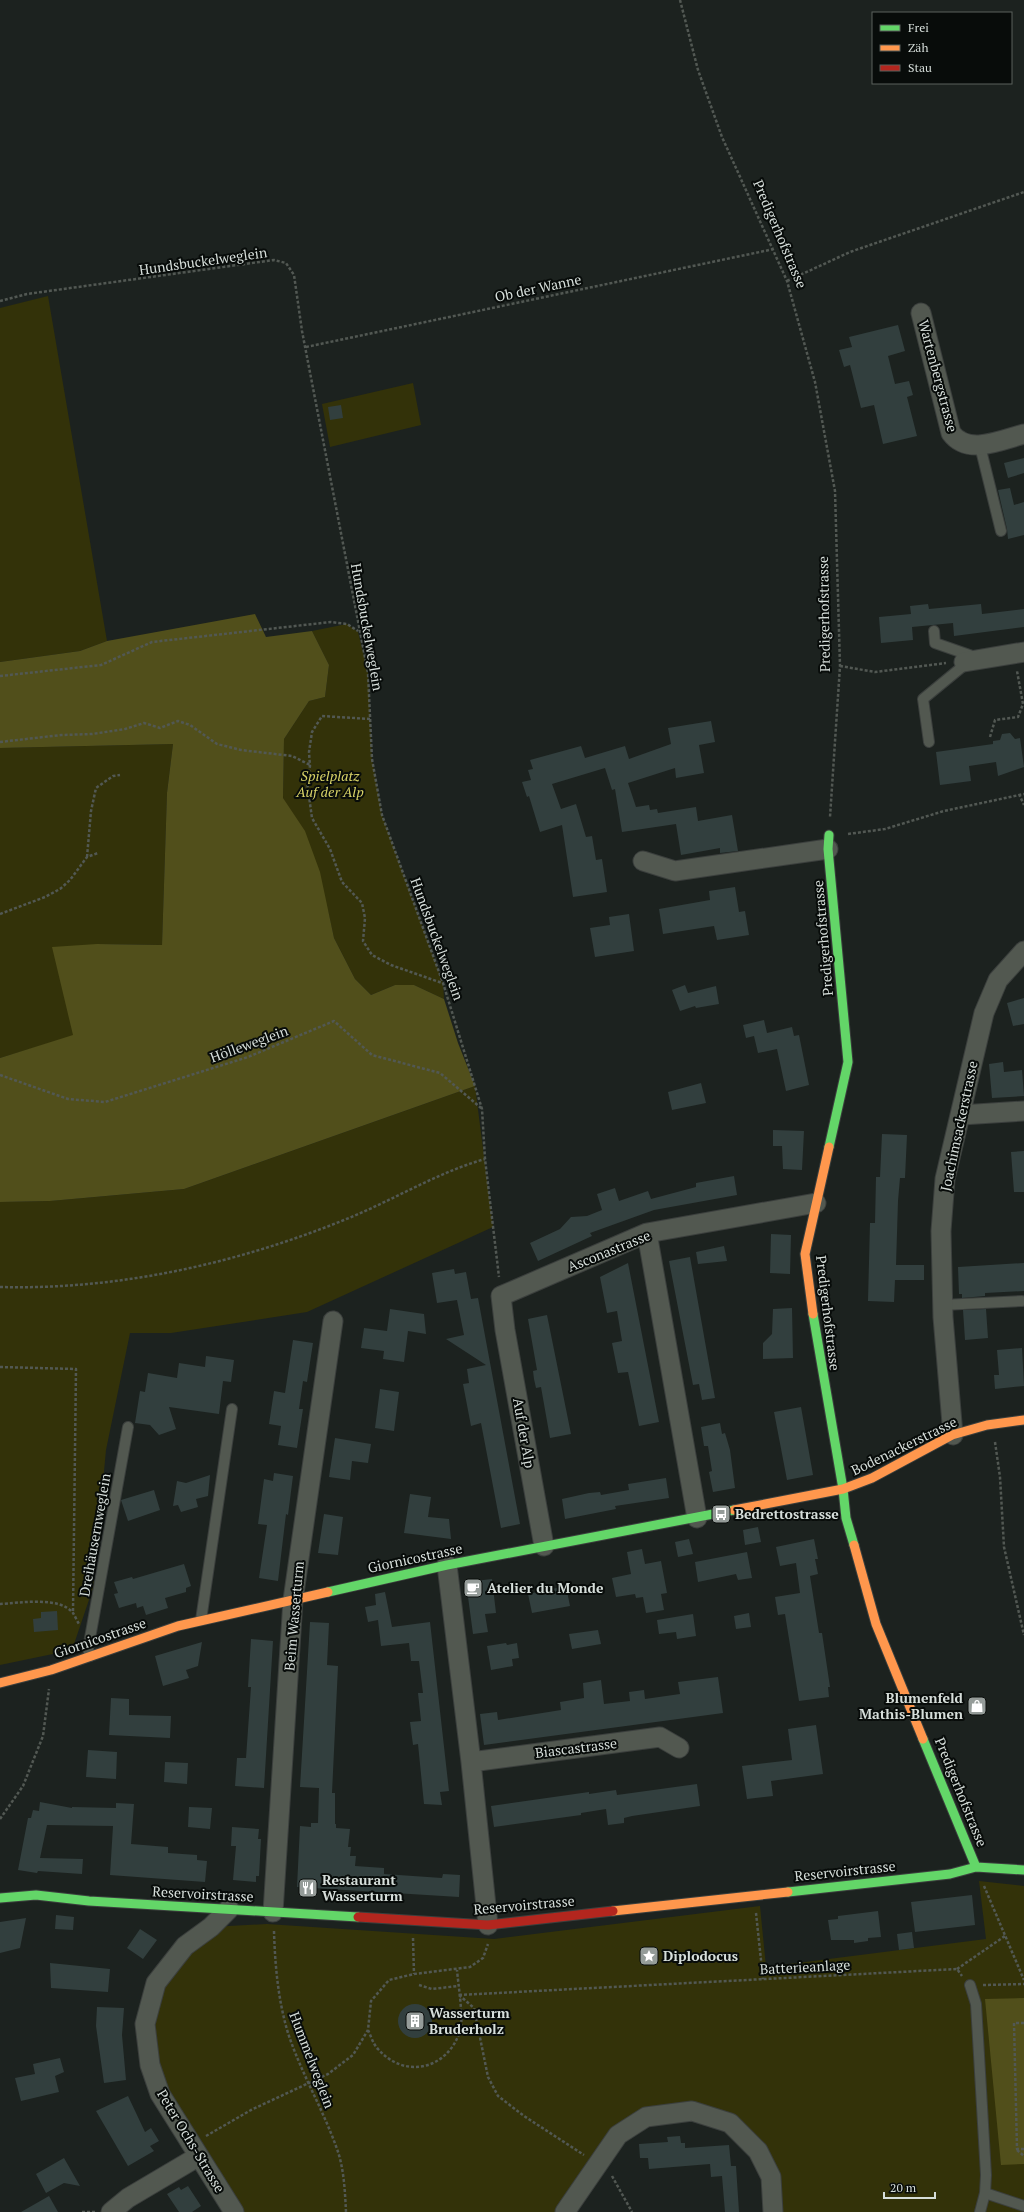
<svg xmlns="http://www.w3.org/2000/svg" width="1024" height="2212" viewBox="0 0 1024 2212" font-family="'PT Serif',serif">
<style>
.green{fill:#333209}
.forest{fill:#514f1b}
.building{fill:#323f3e}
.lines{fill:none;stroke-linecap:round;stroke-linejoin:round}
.lane-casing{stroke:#3b3f3d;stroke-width:12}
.street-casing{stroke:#3b3f3d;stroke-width:21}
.fast-casing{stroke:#3b3f3d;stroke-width:11}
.slow-casing{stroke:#3b3f3d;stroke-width:11}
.jam-casing{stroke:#3b3f3d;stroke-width:11}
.path{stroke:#525853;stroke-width:2.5;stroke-dasharray:3 2;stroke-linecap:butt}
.lane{stroke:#525850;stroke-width:10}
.street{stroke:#525850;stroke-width:19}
.fast{stroke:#63d668;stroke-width:9}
.slow{stroke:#ff974d;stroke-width:9}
.jam{stroke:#b3261e;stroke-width:9}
.labels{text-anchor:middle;stroke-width:4;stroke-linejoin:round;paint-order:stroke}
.street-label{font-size:14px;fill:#d6deda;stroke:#080c0a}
.park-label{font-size:14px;font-style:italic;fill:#d8d367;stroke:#080c0a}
.poi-label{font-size:14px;font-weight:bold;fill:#d6deda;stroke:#080c0a;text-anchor:start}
</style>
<rect width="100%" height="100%" fill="#1c221f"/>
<path class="green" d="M48,296L107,641L80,651L0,662V308Z
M413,383L421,425L330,447L322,404Z
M347,624L358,632L368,673L372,759L382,815L443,983L444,999L414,985H395L371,995L355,979L334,938L328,911L283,798L284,739L309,701L325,697L329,665L312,631Z
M173,744L167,793L162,945L97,944L73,1036L0,1058V748Z
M475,1086L493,1227L307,1312L171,1333H130L106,1450L93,1588L72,1650L0,1665V1202L50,1201L184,1189Z
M979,1881L1024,1886V2212H773L758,2151L692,2111L618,2135L565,2212H234L150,2065L156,1983L211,1927L267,1924L494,1939L760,1906L766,1967L986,1939Z"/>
<path class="forest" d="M255,614L266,637L312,631L329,665L325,697L309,701L284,739L283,798L305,831L320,872L334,938L355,979L371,995L395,985H414L444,999L458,1043L475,1086L184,1189L50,1201L0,1202V1058L73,1035L52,947L97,944L162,945L167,793L173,744L0,748V662L80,651L107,641Z
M1024,1998V2164L1001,2165L985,1999Z"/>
<path class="building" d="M898,325L905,351L888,356L895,384L909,381L913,395L907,397L917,436L883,444L874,405L861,408L850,365L844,367L839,350L852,347L849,337Z
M341,405L343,418L330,420L328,407Z
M1024,458V473L1008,478L1004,463Z
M1010,488L1014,505L1024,502V535L1008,539L1007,529L998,490Z
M928,604L929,609L981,604L982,614L1024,609V627L954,636L953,623L912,627L913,640L881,643L879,617L911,614L910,606Z
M711,721L715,742L699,745L704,773L676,778L675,768L628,783L636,807L649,805L650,810L657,809L658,813L696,807L698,821L732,815L738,851L720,853V848L681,855L676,824L622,832L615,789L612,790L605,768L552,784L561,809L576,804L586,837L592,836L596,860L602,859L607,892L573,897L562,825L540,832L529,796L527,797L522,782L531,780L528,770L533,769L530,760L581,746L585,758L625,746L629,759L671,744L668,728Z
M1010,733L1015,739L1020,738L1024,767L998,776L996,762L969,766L971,781L940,785L936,752L993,744V741L1000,740L1002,734Z
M735,887L739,912L745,911L749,935L717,940L714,926L663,934L659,909L710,900L709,891Z
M629,914L634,951L595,957L590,928L610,925L609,917Z
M685,985L688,993L716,986L719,1004L696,1008L695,1006L680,1011L672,990Z
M1024,998V1024L1013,1026L1007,1003Z
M764,1020L767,1033L792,1027L794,1036L799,1035L809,1085L786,1091L777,1049L758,1053L754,1036L746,1038L743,1025Z
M1003,1062L1004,1072L1022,1070L1024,1096L992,1098L989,1064Z
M701,1083L706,1103L672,1110L668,1092Z
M773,1130L804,1131L802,1170L783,1169L782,1146H773Z
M882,1134L907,1135L905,1178H900L898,1201L896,1265H924V1280H895L894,1302L868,1301L870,1223H875L876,1177H880Z
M1024,1151V1192H1014L1011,1152Z
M734,1176L737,1195L654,1210L590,1233L592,1236L538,1261L530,1243L560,1229L571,1217L587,1216L602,1210L597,1194L615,1188L619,1201L648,1191L651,1199L696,1187V1183Z
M771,1234L791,1235L790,1274L770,1273Z
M724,1246L727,1261L698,1264L696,1252Z
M690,1257L715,1398L702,1400L699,1384L693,1385L669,1261Z
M628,1263L659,1422L639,1426L628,1372L618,1373L612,1343L622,1341L617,1311L607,1313L600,1277Z
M1024,1263V1291L985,1293V1296L962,1298V1294H959L958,1267Z
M454,1269L455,1274L466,1272L471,1299L478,1298L520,1524L501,1528L481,1423L471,1426L463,1384L469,1383L467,1369L486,1365L446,1339L464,1335L457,1300L437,1303L432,1273Z
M792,1308L793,1358L763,1359V1343L772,1334L773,1309Z
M390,1309L424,1314L426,1334L408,1331L404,1362L383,1359L384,1351L361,1348L364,1328L387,1331Z
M986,1309L988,1338L965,1340L963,1310Z
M547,1315L571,1434L550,1438L541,1387L536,1388L534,1379L533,1371L537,1370L528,1319Z
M293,1340L313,1343L307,1382L303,1381L299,1409H303L297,1448L278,1445L281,1426L269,1424L274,1391L285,1393Z
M1022,1348L1024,1386L995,1389L994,1375H999L997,1350Z
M206,1356L234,1360L231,1382L223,1381L219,1414L169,1407L176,1429L159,1435L150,1425L135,1423L140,1391L145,1392L148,1373L177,1378L179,1363L205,1367Z
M380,1389L399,1392L394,1431L375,1428Z
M801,1407L813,1475L787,1480L774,1412Z
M720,1423L722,1434L725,1433L730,1450L735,1488L713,1492L709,1472L712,1471L708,1446H704L701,1427Z
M335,1438L371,1444L368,1463L352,1461L350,1480L329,1477Z
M274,1473L293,1476L288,1515L286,1514L278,1581L259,1578L267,1525L258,1524L264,1479L273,1481Z
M210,1475L208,1496L196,1499L198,1507L181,1512L178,1505L173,1506L177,1481L186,1483Z
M666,1478L669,1498L615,1506L616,1509L565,1519L562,1499L589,1493L600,1492L601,1495L629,1490L628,1484Z
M154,1490L160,1510L128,1521L121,1500Z
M410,1494L431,1497L428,1517L449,1519L451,1539L404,1533Z
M324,1514L343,1517L338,1555L318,1553Z
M758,1527L761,1542L745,1545L743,1530Z
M689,1539L693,1554L678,1557L675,1542Z
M814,1539L818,1559H815L818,1574L810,1576L819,1633H822L830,1687H828L829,1697L799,1701L785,1614L778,1615L775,1597L800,1593L796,1563L780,1566L776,1547Z
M642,1549L645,1564L661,1561L667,1593L661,1594L664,1610L646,1613L643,1597L636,1598L635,1594L616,1597L612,1578L631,1574L627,1552Z
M747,1552L752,1578L738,1580L736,1574L698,1582L695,1562Z
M184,1564L191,1586L186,1588V1592L165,1598L168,1608L146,1615L143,1606L137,1608L136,1603L119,1608L114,1594L118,1593L114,1582L132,1577L133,1579Z
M492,1579L496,1613L485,1614L488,1632L473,1634L466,1582Z
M566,1586L570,1606L532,1613L528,1594Z
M385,1592L392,1627L430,1622L449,1791L440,1792L442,1805L424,1804L418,1744L413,1745L410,1722L421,1721L418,1693H423L419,1661H411L409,1643L381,1646L378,1620L368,1622L365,1607L376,1605L375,1594Z
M57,1611L58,1630L34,1632L33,1619L41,1618V1612Z
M749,1613L751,1627L736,1629L734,1616Z
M693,1614L696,1636L677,1639L676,1632L659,1634L657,1620Z
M310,1622L329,1623L327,1665L338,1666L332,1793H335V1824H336V1828L350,1829L348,1847H351L350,1856H356L355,1866L384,1868V1874L442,1878L443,1874L460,1875L459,1897L297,1887L300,1826L311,1827V1823H318L319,1788L300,1787Z
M598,1630L601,1644L572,1649L569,1634Z
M251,1639L273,1641L264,1788L235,1786L237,1758H246L251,1687H248Z
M202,1642L198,1666L186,1670L189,1678L163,1686L155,1656Z
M506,1643L507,1645L517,1643L519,1658L512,1659L513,1666L491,1670L487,1646Z
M718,1677L723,1713L484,1745L480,1714L497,1712L498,1720L561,1710L560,1702L584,1698L583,1683L601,1680L604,1704L630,1701L629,1692L644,1690L645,1699L680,1694L678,1682Z
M111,1698L129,1699V1715L171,1716L170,1738L109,1735Z
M816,1725L823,1774L771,1781L773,1796L747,1799L742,1766L792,1760L788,1729Z
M88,1750L117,1752L116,1779L86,1777Z
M165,1762L188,1763L187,1784L164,1782Z
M697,1784L700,1806L632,1816L624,1818V1823L608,1825L606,1809L581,1813V1815L494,1827L491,1806L589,1792V1794L616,1790L617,1795Z
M40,1802L72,1808V1807L116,1808V1803L134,1804L131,1844L168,1847V1853L197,1855V1860L207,1861L205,1882L110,1875L113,1826L47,1825L40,1858L83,1859L82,1874L38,1871L37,1873L18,1870L28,1818H31L33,1810L39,1811Z
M189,1807L212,1808L210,1829L188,1827Z
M232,1827L259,1829L258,1839H261L259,1876H256V1882L233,1880L236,1846H231Z
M972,1895L975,1925L915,1932L911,1902Z
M878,1911L881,1937L868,1938V1941L854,1943V1940H831L828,1920L838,1919V1916Z
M56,1915L74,1917L73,1930L55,1929Z
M26,1918L20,1948L0,1953V1922Z
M140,1929L157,1940L143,1959L127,1948Z
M912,1932L914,1948L899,1950L897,1934Z
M50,1963L110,1969L108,1992L51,1988Z
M398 2021a17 17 0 1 1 34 0a17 17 0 1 1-34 0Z
M97,2007L124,2008L122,2035L126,2080L104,2083L96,2026Z
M60,2058L64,2072L55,2076L59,2092L21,2101L15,2078L35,2074L33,2064Z
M128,2096L145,2132L151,2128L159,2141L150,2146L154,2151L128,2166L96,2111Z
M680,2136L681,2143H685V2148L729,2145L731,2166H736L739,2212H725L722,2176L711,2177L710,2164L649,2169L648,2158H640L639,2144L668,2142L667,2137Z
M64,2158L80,2186L64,2183L46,2193L36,2174Z
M188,2186L201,2206L192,2212H179L167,2194L179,2187L181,2190Z
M49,2196L58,2212H21Z"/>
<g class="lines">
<g class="lane-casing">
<path id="lane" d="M980,446L1001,531
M934,631L935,643L975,657
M929,742L923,699L968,662
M943,1305L1022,1301
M201,1620L232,1409
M90,1656L88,1649L128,1427
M970,1985L976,2004L986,2175L985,2193L1024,2206
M980,2212L985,2193"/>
</g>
<g class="street-casing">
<path id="street" d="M921,313L951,433C968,456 1001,440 1024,434
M964,662L1024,652
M643,861L675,871L828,849
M961,1115L1024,1111
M647,1233L697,1518
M953,1435L943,1317L941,1231L945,1179L984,1013L998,980L1024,951
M544,1546L505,1330L501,1296L647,1233L816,1203
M447,1565L471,1762L488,1925
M471,1762L660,1737L679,1748
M229,1909L211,1927L185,1946L156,1983L145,2024L150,2065L160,2094L234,2212
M273,1912L293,1600L333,1321
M111,2212L128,2198L199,2156
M565,2212L618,2135L646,2117L692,2111L730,2123L758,2151L771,2177L773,2212"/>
</g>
<g class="fast-casing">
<path id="fast" d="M829,835L828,849L848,1062L829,1147
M813,1314L843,1489L846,1518L854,1545
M328,1592L447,1565L734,1510
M923,1739L976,1867
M788,1892L950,1874L976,1867L1024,1870
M0,1898L36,1895L89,1901L358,1917"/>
</g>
<g class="slow-casing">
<path id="slow" d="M813,1314L805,1254L829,1147
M734,1510L843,1489L872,1478L952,1435L987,1425L1024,1420
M854,1545L876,1624L923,1739
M0,1683L51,1670L178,1626L328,1592
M613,1911L788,1892"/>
</g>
<g class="jam-casing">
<path id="jam" d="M358,1917L488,1925L613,1911"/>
</g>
<path class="path" d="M680,0L698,70L722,137L787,281L815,382L835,491L840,666L830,817
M787,281L850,252L1024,192
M0,301L27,294L274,260L286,263L294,275L302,331L368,673L372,759L382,815L443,983L482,1109L485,1159L499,1277
M306,347L774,249
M840,666L875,672L946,663
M0,676L101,665L152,642L331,622L347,624L358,631
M370,719L322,716L312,732L309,752L310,766L307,782L312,818L330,849L342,882L362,903L365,918L363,941L372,955L391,965L442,983
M990,737L995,720L1018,717L1023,704L1017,671
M0,742L61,735L92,734L125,729L144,723L160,728L178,721L190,725L217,744L241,750L292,756L310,765
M1019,794L1024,805
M848,834L885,829L944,811L1024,794
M87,857L91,811L96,788L113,776L120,775
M0,914L45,897L60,889L70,880L87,857L98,853
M0,1075L68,1099L105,1102L248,1057L334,1021L372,1055L440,1073L481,1108
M0,1287C118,1290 235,1264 344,1220C392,1201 436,1173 485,1159
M0,1367L76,1369L73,1612
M995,1442L1000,1477L1004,1547L1024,1635
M0,1604C19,1603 60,1596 73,1613C75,1616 77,1621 79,1624
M0,1819L23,1786L43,1736L49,1689
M984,1886L1024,1980
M756,1913L763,1979
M274,1931C275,1965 278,2000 288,2033C301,2073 323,2109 337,2149C344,2168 345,2192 346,2212
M413,1938L414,1974
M957,1969L1005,1936
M419,1985L432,1989L458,1986
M983,1985L1024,1984
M459,1995L957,1969L962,1976
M459,1995L474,2008L488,2077L498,2096L524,2116L584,2155
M1024,2023H1014L1017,2149H1024
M368,2030C371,2036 373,2044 378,2049C405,2080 448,2069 460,2031C464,2020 458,1983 457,1970
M206,2136L251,2110L328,2074L353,2055L368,2030L371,2001L389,1980L414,1974L470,1967L483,1958L488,1944
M1017,2150L1024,2156
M612,2176L632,2212
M82,2212H95"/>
<use href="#lane" class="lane"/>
<use href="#street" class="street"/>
<use href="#fast" class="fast"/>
<use href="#slow" class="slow"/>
<use href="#jam" class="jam"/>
</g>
<defs>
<g id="bus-square" transform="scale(1)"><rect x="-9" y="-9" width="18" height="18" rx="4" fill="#959c99" stroke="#080c0a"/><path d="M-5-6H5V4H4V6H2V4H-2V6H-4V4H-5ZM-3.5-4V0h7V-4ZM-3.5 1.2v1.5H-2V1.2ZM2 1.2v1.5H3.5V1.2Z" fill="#fff"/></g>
<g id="cafe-square" transform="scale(1)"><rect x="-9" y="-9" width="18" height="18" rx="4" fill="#959c99" stroke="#080c0a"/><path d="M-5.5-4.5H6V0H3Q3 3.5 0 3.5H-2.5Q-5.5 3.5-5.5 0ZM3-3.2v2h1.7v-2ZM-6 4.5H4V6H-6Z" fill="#fff"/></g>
<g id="shop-square" transform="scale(1)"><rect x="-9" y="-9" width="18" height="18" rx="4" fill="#959c99" stroke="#080c0a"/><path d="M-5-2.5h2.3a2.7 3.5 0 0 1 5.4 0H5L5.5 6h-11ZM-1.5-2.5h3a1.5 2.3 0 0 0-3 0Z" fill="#fff"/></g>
<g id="restaurant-square" transform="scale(1)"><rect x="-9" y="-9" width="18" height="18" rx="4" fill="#959c99" stroke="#080c0a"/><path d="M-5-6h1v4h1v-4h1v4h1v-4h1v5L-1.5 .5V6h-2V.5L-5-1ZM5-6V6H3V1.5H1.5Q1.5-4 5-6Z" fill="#fff"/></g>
<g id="sight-square" transform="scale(1)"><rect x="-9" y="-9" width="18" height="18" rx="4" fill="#959c99" stroke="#080c0a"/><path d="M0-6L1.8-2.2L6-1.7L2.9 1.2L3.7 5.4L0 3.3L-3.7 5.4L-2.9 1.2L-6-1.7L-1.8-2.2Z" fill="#fff"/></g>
<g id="building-square" transform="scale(1)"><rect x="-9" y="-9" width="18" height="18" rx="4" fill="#959c99" stroke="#080c0a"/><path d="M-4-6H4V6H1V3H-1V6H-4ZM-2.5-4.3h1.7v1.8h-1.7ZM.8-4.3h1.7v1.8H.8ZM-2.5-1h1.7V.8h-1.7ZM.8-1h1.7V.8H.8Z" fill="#fff"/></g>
</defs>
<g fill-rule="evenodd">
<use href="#bus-square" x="721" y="1514"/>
<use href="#cafe-square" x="473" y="1588"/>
<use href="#shop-square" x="977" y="1706"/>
<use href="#restaurant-square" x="308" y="1888"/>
<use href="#sight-square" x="649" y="1956"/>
<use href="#building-square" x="415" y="2021"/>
</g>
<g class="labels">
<g class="street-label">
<text transform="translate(780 234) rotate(67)" y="5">Predigerhofstrasse</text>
<text transform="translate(203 261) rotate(-8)" y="5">Hundsbuckelweglein</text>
<text transform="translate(538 288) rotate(-12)" y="5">Ob der Wanne</text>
<text transform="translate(938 376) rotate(75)" y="5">Wartenbergstrasse</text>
<text transform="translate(824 614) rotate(-91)" y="5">Predigerhofstrasse</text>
<text transform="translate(367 627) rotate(80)" y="5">Hundsbuckelweglein</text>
<text transform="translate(823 938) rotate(-95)" y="5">Predigerhofstrasse</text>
<text transform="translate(437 939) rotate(70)" y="5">Hundsbuckelweglein</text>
<text transform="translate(249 1044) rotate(-20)" y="5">Hölleweglein</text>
<text transform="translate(959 1126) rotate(-78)" y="5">Joachimsackerstrasse</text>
<text transform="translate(609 1251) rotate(-22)" y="5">Asconastrasse</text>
<text transform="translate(828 1313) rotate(83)" y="5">Predigerhofstrasse</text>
<text transform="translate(524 1433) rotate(80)" y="5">Auf der Alp</text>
<text transform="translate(904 1446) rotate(-26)" y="5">Bodenackerstrasse</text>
<text transform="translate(95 1535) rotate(-80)" y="5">Dreihäusernweglein</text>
<text transform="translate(415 1558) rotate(-12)" y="5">Giornicostrasse</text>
<text transform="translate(294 1616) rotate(-85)" y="5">Beim Wasserturm</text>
<text transform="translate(100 1638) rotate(-19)" y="5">Giornicostrasse</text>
<text transform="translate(576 1748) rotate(-7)" y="5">Biascastrasse</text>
<text transform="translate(961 1792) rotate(68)" y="5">Predigerhofstrasse</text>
<text transform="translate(845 1871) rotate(-6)" y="5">Reservoirstrasse</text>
<text transform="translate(203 1894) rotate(3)" y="5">Reservoirstrasse</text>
<text transform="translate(524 1905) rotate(-5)" y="5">Reservoirstrasse</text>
<text transform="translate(805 1967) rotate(-3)" y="5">Batterieanlage</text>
<text transform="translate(312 2060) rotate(69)" y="5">Hummelweglein</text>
<text transform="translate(191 2141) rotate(59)" y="5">Peter Ochs-Strasse</text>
</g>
<g class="park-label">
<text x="330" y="781">Spielplatz<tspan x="330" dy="16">Auf der Alp</tspan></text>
</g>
<g class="poi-label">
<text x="735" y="1519">Bedrettostrasse</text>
<text x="487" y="1593">Atelier du Monde</text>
<text x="963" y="1703" text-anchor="end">Blumenfeld<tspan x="963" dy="16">Mathis-Blumen</tspan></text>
<text x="322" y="1885">Restaurant<tspan x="322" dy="16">Wasserturm</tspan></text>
<text x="663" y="1961">Diplodocus</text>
<text x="429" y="2018">Wasserturm<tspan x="429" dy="16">Bruderholz</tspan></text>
</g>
</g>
<rect x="872" y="12" width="140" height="72" fill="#080c0a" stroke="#5a605d"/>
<rect x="880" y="25" width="20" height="6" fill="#63d668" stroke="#5a605d"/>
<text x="908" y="32" font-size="12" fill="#d6deda">Frei</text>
<rect x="880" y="45" width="20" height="6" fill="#ff974d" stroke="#5a605d"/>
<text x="908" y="52" font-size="12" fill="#d6deda">Zäh</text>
<rect x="880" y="65" width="20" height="6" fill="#b3261e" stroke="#5a605d"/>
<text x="908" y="72" font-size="12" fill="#d6deda">Stau</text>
<path d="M884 2192v6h51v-6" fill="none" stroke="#d6deda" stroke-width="2"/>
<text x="890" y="2192" font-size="12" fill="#d6deda" stroke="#080c0a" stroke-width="3" paint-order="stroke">20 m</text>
</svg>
